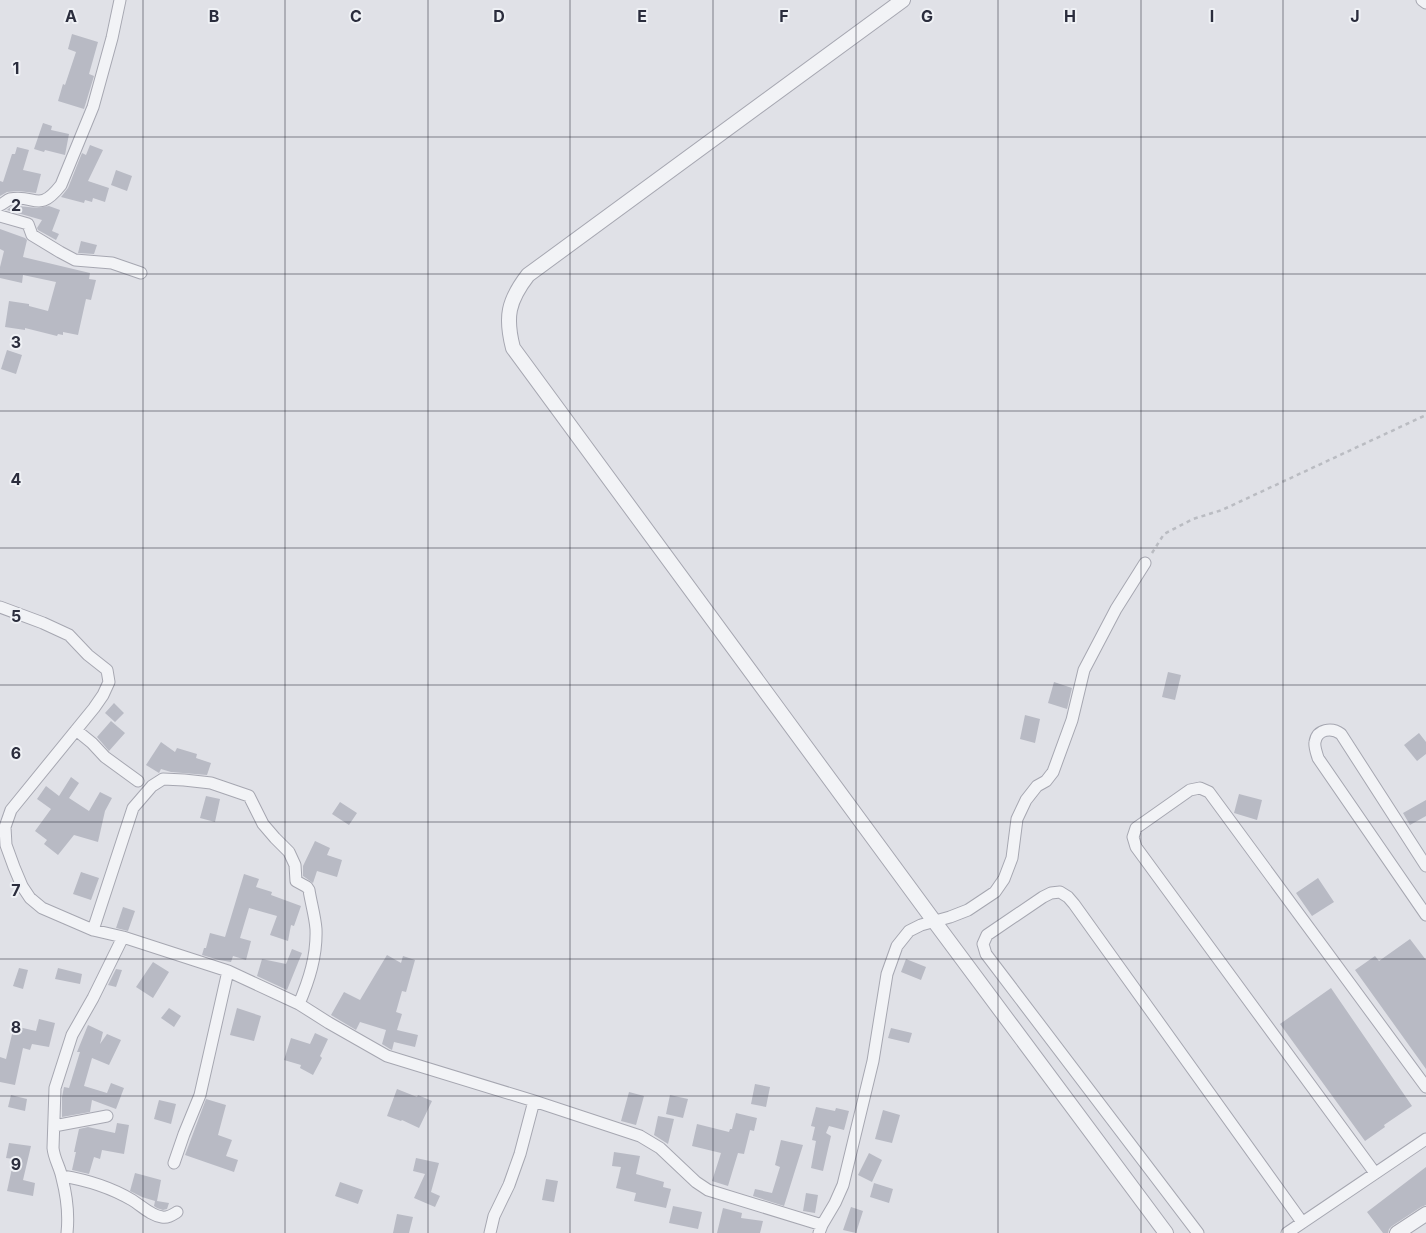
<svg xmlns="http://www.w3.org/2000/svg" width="1426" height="1233" viewBox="0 0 1426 1233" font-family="Inter,sans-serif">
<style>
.building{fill:#b8bac4}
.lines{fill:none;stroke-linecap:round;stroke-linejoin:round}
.minor-casing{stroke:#a6a7b1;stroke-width:13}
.tertiary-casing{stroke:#a6a7b1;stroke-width:16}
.path{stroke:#babcc2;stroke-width:2.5;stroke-dasharray:4 4;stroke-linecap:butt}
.minor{stroke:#f2f3f6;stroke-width:11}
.tertiary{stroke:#f2f3f6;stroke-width:14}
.grid{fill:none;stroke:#2b2d3d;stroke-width:1;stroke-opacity:0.55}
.grid-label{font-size:16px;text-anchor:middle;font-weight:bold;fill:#2b2d3d;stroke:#eff1f5;stroke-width:4;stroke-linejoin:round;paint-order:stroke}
</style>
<rect width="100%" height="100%" fill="#e0e1e7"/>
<path class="building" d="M72,34L98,42L89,74L94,76L84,109L58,101L63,84L65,85L76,52L68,49Z
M43,123L52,126L51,130L69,134L65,155L45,150L44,152L34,149Z
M90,145L103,150L88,181L109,188L105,202L93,198L92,202L85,200L84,203L61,197L68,188L82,153L86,155Z
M17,147L29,150L23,170L41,174L36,193L18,191L7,192L0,196V181L3,182L12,154H15Z
M116,170L132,176L127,191L111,185Z
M12,206H19L37,208L49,206L60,210L52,231L59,234L56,240L38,230L37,228L42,220L7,210Z
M0,229L25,238L27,240L23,257L90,273L89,279L96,280L91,300L86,299L78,335L63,332V335L58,334L57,336L25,328V330L5,327L9,301L29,304V306L48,311L56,282L23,275L22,283L0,278V267L4,251L0,249Z
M81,241L97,245L94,254L78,253Z
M7,350L22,355L16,374L1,369Z
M1168,672L1181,675L1175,700L1162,697Z
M1054,682L1072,688L1067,709L1048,703Z
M114,703L124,713L115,722L105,713Z
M1025,715L1040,719L1035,743L1020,739Z
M111,721L125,733L109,751L97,737Z
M1419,733L1426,742V754L1417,761L1404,745Z
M161,742L175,752L177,748L197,754L196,758L211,763L207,775L171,772L161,769L159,773L146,765Z
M71,777L79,783L69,798L89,811L100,792L112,798L105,811L98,842L74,835L58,855L44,844L47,840L35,831L51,809L37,799L46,786L59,796Z
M1239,794L1262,800L1257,820L1234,813Z
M206,796L220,799L215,822L200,818Z
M1426,800V816L1410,825L1403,813Z
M340,802L357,813L349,825L332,814Z
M315,841L330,848L327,855L342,860L337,877L317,871L313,883L303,876V866Z
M81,872L99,878L91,900L73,894Z
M244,874L259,879L256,887L272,892L271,895L301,906L294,926L291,925L288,941L270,935L277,916L249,908L240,938L251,941L246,960L233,956L231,962L219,960L202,955L204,948H206L210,933L225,937Z
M1318,878L1334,902L1312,916L1296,893Z
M123,907L135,911L128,931L116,928Z
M1410,939L1426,960V1069L1355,970L1375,956L1379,961Z
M292,949L302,953L287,990L257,976L262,959L286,964Z
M387,955L401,963L403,956L415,960L406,992L402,991L396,1012L402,1014L397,1030L418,1035L415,1047L394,1042L392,1050L390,1049L382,1044L386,1030L360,1022L356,1030L331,1015L344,992L360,1000Z
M906,959L926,967L921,980L901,972Z
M153,962L169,972L153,998L136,987Z
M19,968L28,970L23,989L13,986Z
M58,968L82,974L80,984L55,979Z
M116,969L122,970L116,987L108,985Z
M1331,988L1412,1106L1384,1125L1385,1127L1365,1141L1280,1024Z
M169,1008L181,1016L174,1027L161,1018Z
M237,1008L261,1016L254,1041L230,1035Z
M39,1019L55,1023L49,1047L32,1044L30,1050L23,1048L15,1085L0,1082V1057L6,1059L14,1026L36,1031Z
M88,1025L103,1032L100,1044L107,1034L121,1040L109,1065L92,1058L84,1086L107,1093L111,1083L124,1088L116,1109L92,1100L90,1112L62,1117V1097L64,1087L69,1088L80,1052H77Z
M891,1028L912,1033L909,1043L888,1038Z
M315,1033L328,1039L320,1056L322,1058L313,1075L300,1068L301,1065L284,1060L291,1038L310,1044Z
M755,1084L770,1087L766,1107L751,1104Z
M397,1089L417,1097L418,1095L432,1101L419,1128L402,1120L401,1121L387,1116Z
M629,1092L644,1096L636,1125L621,1121Z
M11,1095L27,1099L25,1111L8,1107Z
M670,1095L688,1099L683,1118L666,1114Z
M206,1099L226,1105L218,1135L232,1140L226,1156L238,1160L234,1172L185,1155Z
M159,1100L176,1104L171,1124L154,1119Z
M816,1107L835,1111L836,1108L849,1111L844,1130L829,1126L826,1133L831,1136L823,1171L811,1168L816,1141L812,1140L815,1127L811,1126Z
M883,1110L900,1115L892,1143L875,1139Z
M736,1113L757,1118L754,1131L750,1130L744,1154L738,1153L728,1186L712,1181L721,1153L692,1146L697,1124L729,1132L730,1129H732Z
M658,1116L674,1119L668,1144L654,1135Z
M117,1123L129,1125L124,1154L102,1150L100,1159L94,1157L89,1174L72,1170L76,1152H74L79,1129L88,1127L115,1133Z
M781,1140L803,1145L784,1206L753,1196L755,1189L772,1193L780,1167L775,1165Z
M9,1143L31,1146L23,1180L35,1183L33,1196L7,1191L14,1159L6,1158Z
M614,1152L640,1156L636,1174L664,1182L663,1187L671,1189L666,1208L634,1201L636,1193L616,1188L621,1167L612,1166Z
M869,1153L882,1160L872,1182L858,1175Z
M416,1158L439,1163L431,1192L440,1196L435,1207L414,1198L425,1174L413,1171Z
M1426,1167V1205L1421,1207L1392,1226L1389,1229L1388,1233H1383L1367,1212Z
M135,1173L161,1180L157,1201L169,1203L167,1209L163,1210L157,1208L154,1206L155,1201L142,1197L130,1191Z
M546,1179L558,1181L554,1202L542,1200Z
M340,1182L363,1190L358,1204L335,1196Z
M874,1183L893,1189L889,1203L870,1197Z
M806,1193L818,1195L815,1213L803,1211Z
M673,1206L702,1212L698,1229L669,1223Z
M851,1207L863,1211L856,1233L843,1230Z
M723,1208L742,1213L741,1218L763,1221L760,1233H717Z
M397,1214L413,1217L409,1233H393Z"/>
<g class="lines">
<g class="minor-casing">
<path id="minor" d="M1422,0L1426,3
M0,205C3,204 7,200 10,199C36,194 38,214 61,185L93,107L112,38L120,0
M0,216L28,224L32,235L60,252L75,260L112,263L141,273
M0,607L43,623L69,635L88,655L107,670L109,682L103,695L94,708L11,810L5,827L6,845L14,867L22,886L30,898L42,908L93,930L123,937L228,971L299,1004L329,1023L387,1056L534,1101L640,1136L660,1148L696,1182L708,1190L822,1225
M76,730L92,743L105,757L138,781
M1426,866L1341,734C1332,727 1317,729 1315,742C1314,747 1317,754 1318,758L1426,915
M93,930L133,808L152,786L163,779L184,780L211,783L249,796L263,824L275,838L289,852L295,865L296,881L307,887L309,890C311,903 315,916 316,929C317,956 309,980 299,1004
M54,1126L107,1116
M174,1163L184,1134L200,1095L228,971
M1375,1173L1136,847L1133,837L1136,828L1190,790L1200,788L1209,792L1426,1087
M62,1176C87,1180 110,1187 132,1200C142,1206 150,1215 162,1217C168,1218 172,1215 177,1212
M67,1233C69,1214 67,1197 62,1178C60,1167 54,1159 53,1148L55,1088L72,1035L93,998L123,937
M490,1233L494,1216L509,1185L520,1154L534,1101
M819,1233L822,1225L835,1203L843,1185L873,1061L887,974L897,946L909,931L921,925L950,917L968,910L995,892L1004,879L1012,858L1017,819L1026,800L1037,786L1046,781L1053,772L1072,720L1084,670L1116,609L1145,563
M1198,1233L986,954L983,944L987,935L1043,897L1051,893L1060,892L1068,897L1074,904L1302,1222
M1287,1233L1426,1139"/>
</g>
<g class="tertiary-casing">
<path id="tertiary" d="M903,0L528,275C508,301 505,317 513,348L934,921L1166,1233
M1397,1233L1426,1214"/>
</g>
<path class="path" d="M1152,553L1164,534L1193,519L1222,510L1426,415"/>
<use href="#minor" class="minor"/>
<use href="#tertiary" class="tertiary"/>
</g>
<path class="grid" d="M143,0V1233M285,0V1233M428,0V1233M570,0V1233M713,0V1233M856,0V1233M998,0V1233M1141,0V1233M1283,0V1233M0,137H1426M0,274H1426M0,411H1426M0,548H1426M0,685H1426M0,822H1426M0,959H1426M0,1096H1426"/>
<g class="grid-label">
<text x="71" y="22">A</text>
<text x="214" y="22">B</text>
<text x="356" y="22">C</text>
<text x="499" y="22">D</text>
<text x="642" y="22">E</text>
<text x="784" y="22">F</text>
<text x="927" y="22">G</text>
<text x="1070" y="22">H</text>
<text x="1212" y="22">I</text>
<text x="1355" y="22">J</text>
<text x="16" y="74">1</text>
<text x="16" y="211">2</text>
<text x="16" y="348">3</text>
<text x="16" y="485">4</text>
<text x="16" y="622">5</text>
<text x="16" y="759">6</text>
<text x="16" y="896">7</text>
<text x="16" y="1033">8</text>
<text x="16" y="1170">9</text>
</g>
</svg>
